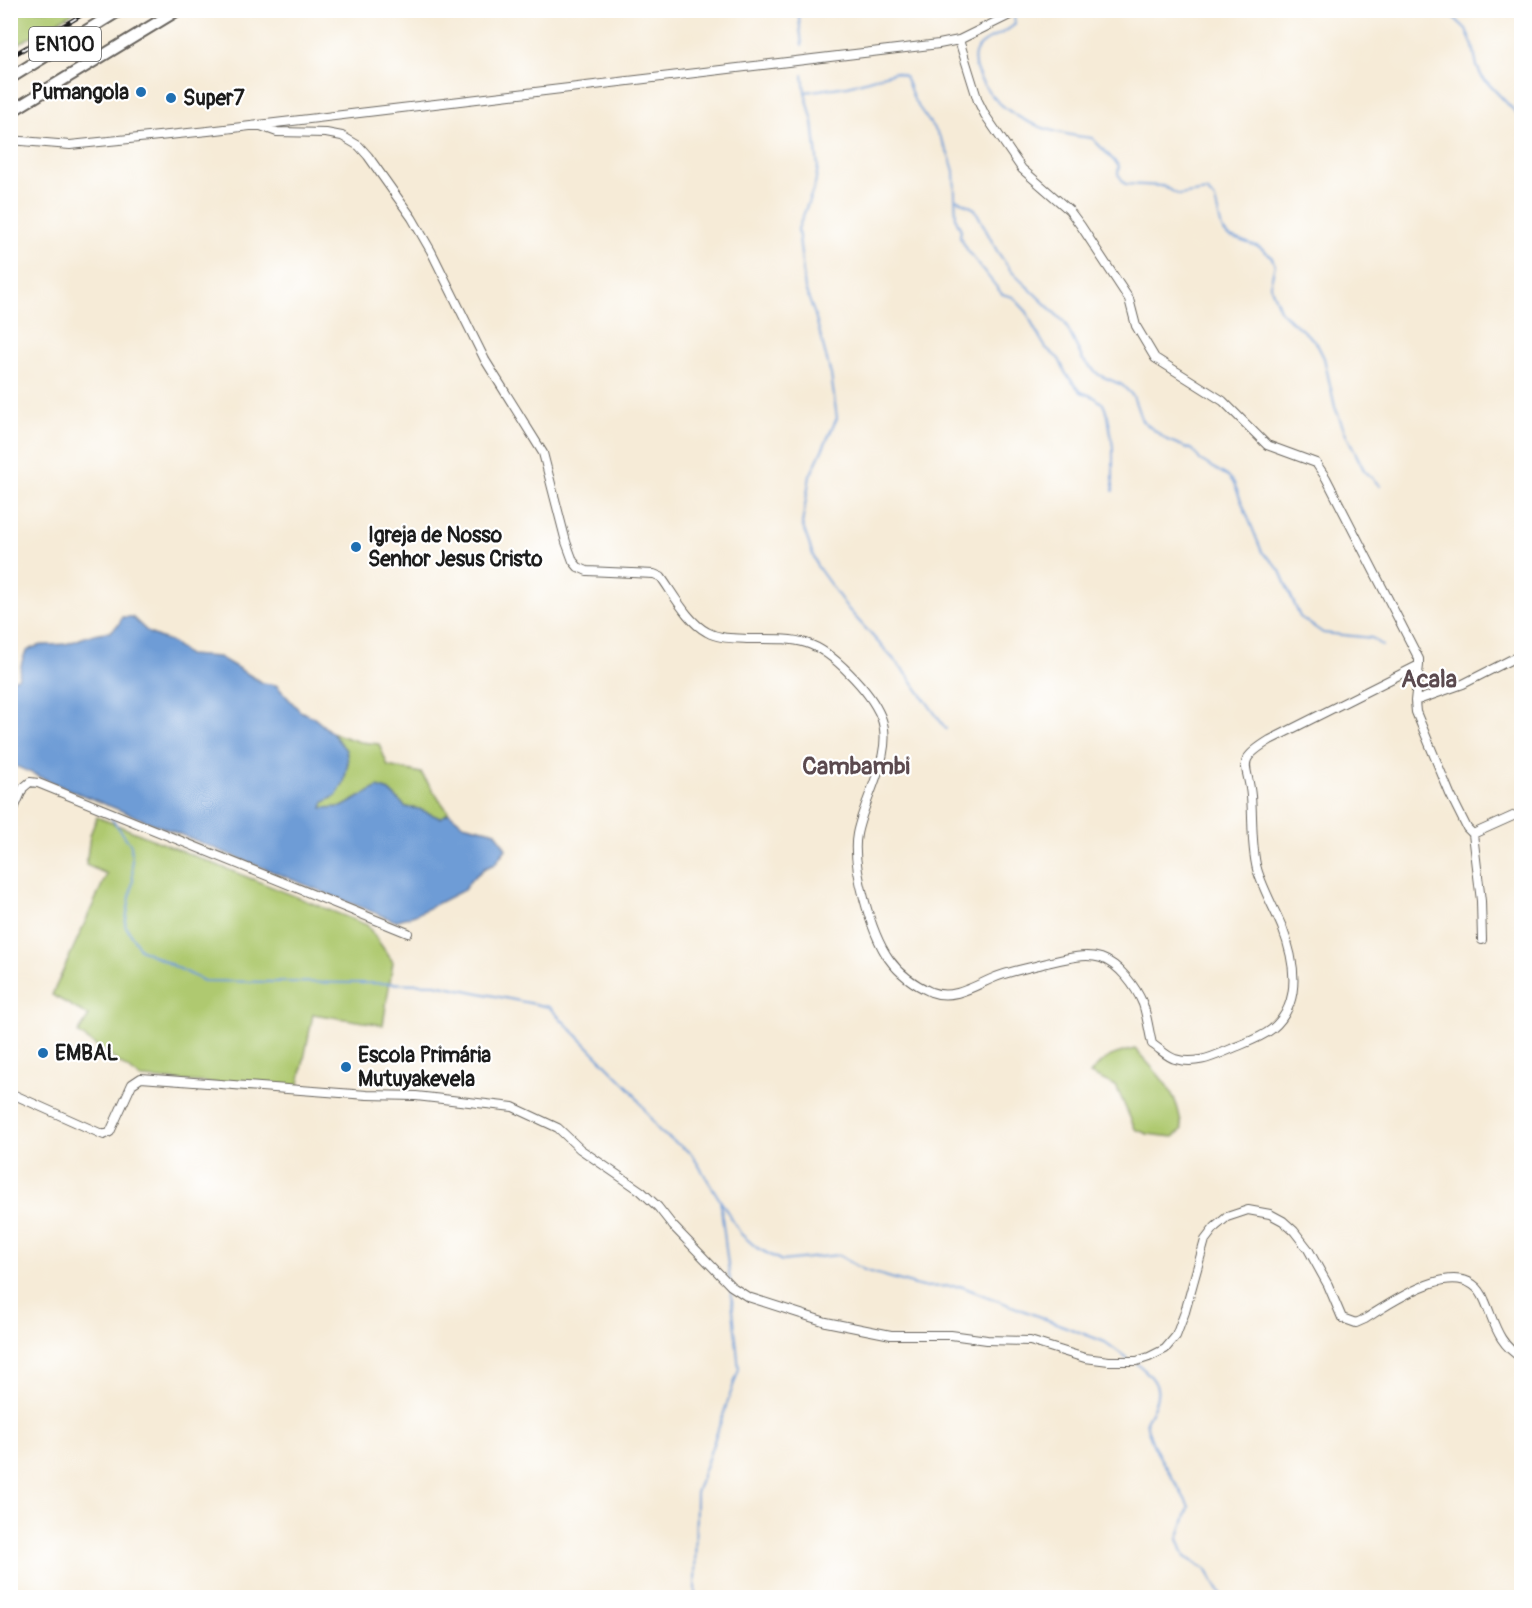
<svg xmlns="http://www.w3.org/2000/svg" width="1532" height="1608" viewBox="0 0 1532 1608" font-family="Pangolin,sans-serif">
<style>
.green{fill:#afc96f;stroke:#667246;stroke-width:1.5}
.water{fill:#6e9cd6;stroke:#455c79;stroke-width:1.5}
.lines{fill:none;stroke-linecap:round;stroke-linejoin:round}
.stream{stroke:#6e9cd6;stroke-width:2}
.minor-casing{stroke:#68645d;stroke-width:10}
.highway-casing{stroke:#68645d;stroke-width:14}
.minor{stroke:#fff;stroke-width:8}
.highway{stroke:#fff;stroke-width:10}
.rail-casing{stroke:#1c1c1c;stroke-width:4.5}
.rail{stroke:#fff;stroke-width:2;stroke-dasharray:7;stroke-linecap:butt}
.poi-dot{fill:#1f6fb2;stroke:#fff;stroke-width:2}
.labels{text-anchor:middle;stroke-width:4.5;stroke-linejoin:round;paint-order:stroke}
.shield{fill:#fff;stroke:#606060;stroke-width:1.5}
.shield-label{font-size:20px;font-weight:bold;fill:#1c1c1c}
.poi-label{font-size:21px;font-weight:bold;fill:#1c1c1c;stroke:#fff;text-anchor:start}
.quarter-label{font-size:24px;font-weight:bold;fill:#5b4a4f;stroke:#fff}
</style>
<rect width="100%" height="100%" fill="#fff"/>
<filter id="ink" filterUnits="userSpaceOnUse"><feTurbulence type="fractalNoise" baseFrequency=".0167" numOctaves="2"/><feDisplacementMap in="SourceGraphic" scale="12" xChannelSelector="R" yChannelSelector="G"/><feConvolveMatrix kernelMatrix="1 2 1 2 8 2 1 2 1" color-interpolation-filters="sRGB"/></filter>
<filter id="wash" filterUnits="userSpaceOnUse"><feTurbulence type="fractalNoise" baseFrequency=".008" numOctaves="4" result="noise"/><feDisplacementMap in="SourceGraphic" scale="24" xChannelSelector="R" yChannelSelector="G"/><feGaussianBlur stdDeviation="1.35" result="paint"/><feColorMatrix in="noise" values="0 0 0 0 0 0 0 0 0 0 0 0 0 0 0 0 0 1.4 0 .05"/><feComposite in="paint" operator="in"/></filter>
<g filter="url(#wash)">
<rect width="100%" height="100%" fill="#f6ebd7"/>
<path class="green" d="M11,10H76V11L11,48Z
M332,733L360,742L379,744L388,766L421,773L449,813L440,818L419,809L406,807L389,791L378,787L342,807L322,808L324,802L336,796L344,782L348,762L346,750Z
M97,817L367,925L393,962L383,1025L313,1014L298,1089L141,1078L78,1033L89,1016L52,995L107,874L86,865L90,835Z
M1135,1049C1161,1078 1178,1090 1182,1130L1173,1137L1147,1134L1135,1129L1116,1086L1090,1074C1105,1056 1113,1054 1135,1049Z"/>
<path class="water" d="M122,617H132L149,633L173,643L188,655L219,657L263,683L276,685L300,711L313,717L332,733L346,750L348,762L344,782L336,796L324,802L322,808L342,807L378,787L389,791L406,807L419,809L440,818L449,813L463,824L496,832L506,849L495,864L485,868L471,880L464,890L415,915L395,921L70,790L11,764V680L18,678C21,670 21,657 27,651C40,641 54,647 69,643C85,638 92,632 110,632L119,624Z"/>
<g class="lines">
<path class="stream" d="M798,10L802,45
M1446,10L1466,29L1473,46L1477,66L1482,77L1522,119
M1014,16L1015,24C1004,36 980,38 975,54C973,62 977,73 981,80C1003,119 1049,134 1092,138L1119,166L1118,174L1125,184L1163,186L1179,195L1207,191L1215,200L1222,229L1228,236L1259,247L1271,256L1275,265L1270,285L1281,312L1316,342L1324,358L1335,407L1345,432L1364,470L1380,486
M803,75L805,92L813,122L818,167L815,185L798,229L805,289L815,315L831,375L837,418L810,476L802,524L817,566L848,609L906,673L946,729
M805,92L848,86L895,72L905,76L915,102L940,137L950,158L954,171L956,219L961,230L960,237L968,251L1002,294L1013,297L1027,312L1034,328L1046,348L1059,359L1066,374L1081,392L1094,397L1103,404L1108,416L1113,447V491
M956,199L975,209L997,251L1011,271L1065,323L1083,360L1099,375L1122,385L1133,396L1142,421L1167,440L1193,450L1200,460L1229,477L1234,483L1262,552L1273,562L1280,571L1300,617L1323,633L1372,638L1382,646
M109,815L131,845L133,880L125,925L140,949L204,981L435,984L549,1007L632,1091L660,1132L691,1153L741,1234L757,1248L782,1261L838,1255L864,1270L922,1287L960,1286L1105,1342L1127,1358
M720,1200L730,1281
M1137,1364C1163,1383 1162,1395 1146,1421C1151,1453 1175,1477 1189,1507L1178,1539L1185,1557L1206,1569L1223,1598
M695,1598L696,1493L739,1369L731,1290"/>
</g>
</g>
<g filter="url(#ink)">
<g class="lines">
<g class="minor-casing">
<path id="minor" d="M258,125L277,132L326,133L342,136L359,146L368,156L412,218L431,251L485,360L543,453L566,542L573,561L578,567L587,571L654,574L661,577C674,595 688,622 707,632C719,639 734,638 747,639C796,639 813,636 849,673C862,686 874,700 881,717C895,753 864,797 857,834C851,864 871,934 889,959C899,973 915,985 931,992C952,1000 973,987 991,979C1008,971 1029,968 1047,963C1064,959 1084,953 1101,958C1119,964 1136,987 1143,1004C1147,1016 1149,1031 1152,1044C1159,1048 1167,1057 1175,1059C1196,1065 1212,1057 1231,1049C1245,1043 1261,1038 1272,1029C1303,1003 1295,961 1282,927C1274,908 1263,889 1257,869C1251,845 1253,820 1251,796C1248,763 1234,762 1270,740L1419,665V659L1326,478L1316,463L1267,445L1223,401L1155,358L1136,326L1129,299L1081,226L1069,210L1022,169L985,115L978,101L959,40
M10,140L70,145L208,131L939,44L959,40L1020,10
M1419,665L1415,701L1416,712L1450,794L1467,828L1473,834L1481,901L1482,940
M1415,701L1463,684L1522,654
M10,818L23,788L30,782L38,783L408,933
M1473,834L1522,812
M10,1093L104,1135L110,1132L132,1084L141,1078L367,1095L416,1096L513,1107L558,1128L580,1149L641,1191L658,1207L673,1226L731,1286L748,1297L826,1322L891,1335H951L987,1340L1030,1341L1085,1358L1109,1361H1137L1149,1357L1165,1349L1176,1336L1185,1312L1205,1240L1215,1227L1227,1217L1248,1210L1270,1214L1283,1221L1294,1231L1308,1249L1328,1285L1342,1318L1356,1323L1365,1319C1392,1302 1465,1250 1485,1301C1495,1324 1498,1344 1522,1358"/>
</g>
<g class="highway-casing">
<path id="highway" d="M10,78L120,10
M10,112L178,10"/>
</g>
<use href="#minor" class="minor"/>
<use href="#highway" class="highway"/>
<g class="rail-casing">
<path id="rail" d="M10,57L90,10"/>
</g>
<use href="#rail" class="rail"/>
</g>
</g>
<g class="poi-dot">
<circle cx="141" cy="92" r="6"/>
<circle cx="171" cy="98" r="6"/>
<circle cx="356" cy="547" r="6"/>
<circle cx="43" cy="1053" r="6"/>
<circle cx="346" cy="1067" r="6"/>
</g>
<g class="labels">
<rect class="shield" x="29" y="27" width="72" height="34" rx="4.5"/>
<g class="shield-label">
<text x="65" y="51">EN100</text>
</g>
<g class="poi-label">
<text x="129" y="99" text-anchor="end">Pumangola</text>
<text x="183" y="105">Super7</text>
<text x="368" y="542">Igreja de Nosso<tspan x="368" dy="24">Senhor Jesus Cristo</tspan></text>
<text x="55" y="1060">EMBAL</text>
<text x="358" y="1062">Escola Primária<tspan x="358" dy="24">Mutuyakevela</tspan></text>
</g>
<g class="quarter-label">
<text x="1429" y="687">Acala</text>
<text x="856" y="774">Cambambi</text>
</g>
</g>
<rect width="1532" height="1608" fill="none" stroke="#fff" stroke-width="36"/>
</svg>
